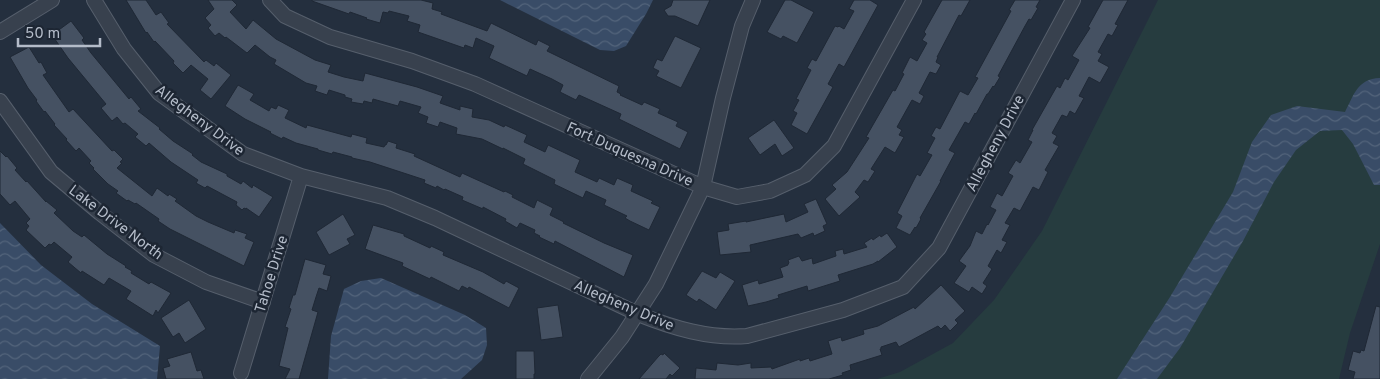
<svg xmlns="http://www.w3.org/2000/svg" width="1380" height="379" viewBox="0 0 1380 379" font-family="Overpass,sans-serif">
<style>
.green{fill:#263c3f}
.water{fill:url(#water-waves)}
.building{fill:#455162;stroke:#1f2835}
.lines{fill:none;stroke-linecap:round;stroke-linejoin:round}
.minor-casing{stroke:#565f6c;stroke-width:16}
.minor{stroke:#38414e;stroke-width:14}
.labels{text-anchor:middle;stroke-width:5;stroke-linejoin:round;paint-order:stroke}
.street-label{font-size:15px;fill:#b4bcc9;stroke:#1d2633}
</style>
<defs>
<pattern id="water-waves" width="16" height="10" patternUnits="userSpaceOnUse" patternTransform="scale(1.25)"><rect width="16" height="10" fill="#394c67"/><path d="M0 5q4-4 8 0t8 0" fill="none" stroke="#53647b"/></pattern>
</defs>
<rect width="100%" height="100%" fill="#242f3e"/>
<path class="green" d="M1158,0H1380V244L1350,333L1339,379H877L900,372L953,343L994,300L1042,231Z"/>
<path class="water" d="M500,0H653L646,14L626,46L614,51L600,50Z
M1380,78V185H1374L1353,144L1342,130L1320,131L1296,150L1274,182L1243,241L1180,348L1157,379H1117L1170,297L1233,192L1252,142L1271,115L1297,106L1345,112C1354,95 1357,79 1380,78Z
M0,223L41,265L92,304L160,346L157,379H0Z
M381,278L465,315L486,328L487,345L482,360L461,379H328L331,336L344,289L361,281Z"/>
<path class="building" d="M126,0H146L156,15L161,12L169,23L167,24L204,62L206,60L214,66L216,63L231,75L211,99L200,90L208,79L191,65L183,73L173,63L174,61L155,41L154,42L147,32L146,33Z
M208,0H232L237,5L230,12L246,29L253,20L276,39L315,60L331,65L328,72L344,77L363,81L365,73L417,87L443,96L440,103L460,110V106L473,109L472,117L489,120L504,127L505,125L527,135L524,142L545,152L548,145L580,160L575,172L597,182L599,178L614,185L617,178L633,185L631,191L653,201L651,203L660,207L649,230L630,221L625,218L627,216L604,205L606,200L586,191L583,198L554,184L555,180L523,164L525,159L503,148V149L482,139L456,134L457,128L440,122L438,127L426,123L428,117L418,113L421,107L400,101L398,106L373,99L372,103L364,101L363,104L351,102L352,99L345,97V95L329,90L327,95L315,91L317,86L306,83L274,64L276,60L270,57L255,45L247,53L226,37L225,38L219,33L215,36L208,28L211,25L205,18L214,9Z
M312,0H421L433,3L432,9L442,12L441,14L487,31L491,23L536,45L538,40L550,46L547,51L619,86L617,92L621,94L620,95L642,105L644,102L660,109L658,113L678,122L676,126L688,132L680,149L619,119L621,114L579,95L576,100L560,92L563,85L552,79L530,69L527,76L489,58L494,46L476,38L473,48L465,45L464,48L418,32L420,25L407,21L409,16L389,11L388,13L383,12L380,23L366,19L367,18L350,12L349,14L312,1Z
M673,0H710L698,26L675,16H668L664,10L671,6Z
M785,0H791L814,12L797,43L783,36L781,39L767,32Z
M854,0H870L878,5L844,67L839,64L828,84L833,87L807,134L791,125L797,113L793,111L799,100L796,99L811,70L807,68L812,59L816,61L835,26L838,27L839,26L844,29L854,11L849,9Z
M942,0H970L961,16L959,15L937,57H938L936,62L941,65L936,74L930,72L919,93L924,96L920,104L912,100L897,127L902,130L899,135L904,137L895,153L885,147L871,169L875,171L868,182L864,180L855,192L860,197L839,216L825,199L836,189L832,185L847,172L869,138L866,137L893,90L895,91L904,74L902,73L910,57L917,61L927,43L922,40L926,34L924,32Z
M1015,0H1040L1036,7L1038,8L1031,20L1029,19L1025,26L998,76L1000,77L994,87L993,86L988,94H987L976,114L975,113L969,124L965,122L949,150L955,153L940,181H941L920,218L921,219L916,228L915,227L910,235L896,228L902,216L897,213L917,174L920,176L932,155L927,153L935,138L931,136L936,127L940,129L960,91L968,95L978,78L975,77L1011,11L1009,10Z
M1103,0H1128L1115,24L1118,25L1112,36L1108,34L1098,52L1102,54L1098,61L1109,67L1100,83L1089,77L1079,96L1084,98L1075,114L1070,111L1067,117L1062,115L1052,133L1057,136L1053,143L1059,146L1045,170L1048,172L1039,190L1033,187L1020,211L1014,208L1005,223L1010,225L1002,240L1007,242L1001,253L997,250L988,266L992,269L983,283L987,286L982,294L972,287L969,292L954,283L966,266L959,261L970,246L976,231L982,234L987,224L988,225L996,210L990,207L997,193L1002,196L1013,176L1008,173L1016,160L1020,163L1032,142L1028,140L1033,130H1032L1053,93L1057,86L1060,88L1065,78L1068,80L1079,60L1072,56L1090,28L1088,27Z
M71,21L84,38L82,40L91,53L129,99L131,97L141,109L138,111L160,128L159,129L173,141L193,154L192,155L201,162L227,174V176L241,184L243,181L252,188L253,185L273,197L259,217L246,208V209L244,208L242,210L236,205L237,202L207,186L205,188L196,183L198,180L171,162L149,143L146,146L135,137L138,134L125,123L123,124L117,117L112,121L101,108L106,104L68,58L52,35Z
M675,36L701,48L681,88L656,76L659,71L653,68L657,59L662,61Z
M29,47L39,63L41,62L47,73L43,75L69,112L73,109L112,151L114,150L123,159L120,162L122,163L117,168L152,196L157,188L168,196L169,194L177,199L175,201L196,216L208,222L234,233L235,230L247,234L245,238L254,242L244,266L170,229L158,221L159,219L136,203L135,204L128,200L127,201L116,193L118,191L108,184L93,169L94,168L89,163L91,161L79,148L76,151L66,140L67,139L54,125L55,124L45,111L44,112L36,101L37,100L28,88L10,57Z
M238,85L254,94L250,100L269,111L271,107L276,109L278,105L289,110L285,118L306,128L307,125L351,137L352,134L367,138L366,143L384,147L385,145H386L388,141L397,144L396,148L415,154L414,156L460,177L462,173L504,192L505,191L513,195L512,197L534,208L537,200L553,208L550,215L564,222L563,223L604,243L633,255L624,277L555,241L554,244L539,237L540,236L534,233L535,230L520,223L517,228L505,221L506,219L483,207V209L462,200L463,197L445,189L444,190L437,186L436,188L424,183L425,180L370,162L352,158V157L333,152L332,154L318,150V149L296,143L283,137L282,139L270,133L271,132L245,119L225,106Z
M774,120L794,148L782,156L775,144L760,155L748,138Z
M0,151L6,157L7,156L17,168L15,170L26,182L27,181L46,202V201L57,210L54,213L73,231L82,237L84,235L107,254L126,266L125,267L132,271L131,273L149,284L151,282L171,293L158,313L156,310L153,316L126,299L131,291L109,278L104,285L82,271L81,273L68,262L72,257L54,242L51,245L49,244L45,248L26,230L29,226L26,223L30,219L15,201L10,205L0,194Z
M816,199L827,224L823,226L825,231L814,236L813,233L801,238L798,234L750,245L751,252L720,255L717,232L729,230L728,224L746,221V222L784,214L786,222L808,212L804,204Z
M343,214L355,235L347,239L350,244L329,255L316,232Z
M373,225L404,234V236L430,248L431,246L444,252L443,255L483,272L504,284L506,281L519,288L509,308L469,287L468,289L462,286L459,291L431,277L430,279L402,266L403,263L365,249Z
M887,233L897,247L878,262V261L873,264L838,275L840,281L808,291L807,286L778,295L779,298L766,302L748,306L742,285L758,280L759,284L783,277L780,268L788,265V264L789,263L788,260L799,256L802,261L812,258L813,264L836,256L835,251L843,249L844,254L867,247L864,243L872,238L873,240L880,235L881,237Z
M305,259L326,265L323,274L331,276L327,291L319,288L316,297L312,310L318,312L299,379H285L290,369L279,366L288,328L285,327L291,309L289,308L293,295H295Z
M702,271L716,278L720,272L735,281L716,310L699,299L697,302L686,295Z
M941,285L965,311L955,320L958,323L950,331L945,325L941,329L938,326L899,347L896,342L881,347V349H880L882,355L850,365L851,370L842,373L843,375L829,379H695L696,368L716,370L717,363L738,365L751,363V368L771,367L772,369L800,359V361L809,358L810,361L832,354L828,341L841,337L842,341L864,334L863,330L878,326L914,307L915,309Z
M189,300L206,329L185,343L179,333L173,337L161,318Z
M558,305L563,337L541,340L537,308Z
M1376,306L1380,307V379H1353L1355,372L1348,370L1353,351L1360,353L1361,350L1364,351Z
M516,351H534L535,374H534V379H516Z
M191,352L197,371L201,370L204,379H166L163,368L170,366L167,359Z
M664,353L680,368L672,376L670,374L666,379H639L658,357L661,354L663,355Z"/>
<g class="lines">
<g class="minor-casing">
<path id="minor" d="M94,0L124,49L159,93L243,154L301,176L387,198L435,218L638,314C673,328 709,339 747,336L843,310L903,287L939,248L1073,0
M270,0L285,16L330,37L412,61L475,84L703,187L737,197L770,191L805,175L834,146L914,0
M0,32L52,0
M0,101L51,172L100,213L154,255L206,282L263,302
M241,373L301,176
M588,379L622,337L656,284L703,187L723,98L742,26L753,0"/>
</g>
<use href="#minor" class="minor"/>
</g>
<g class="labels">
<g class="street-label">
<text transform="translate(200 120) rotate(37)" y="5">Allegheny Drive</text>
<text transform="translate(995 143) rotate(-62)" y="5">Allegheny Drive</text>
<text transform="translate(630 154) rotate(24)" y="5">Fort Duquesna Drive</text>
<text transform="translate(116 222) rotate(37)" y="5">Lake Drive North</text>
<text transform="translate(271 274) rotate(-73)" y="5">Tahoe Drive</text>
<text transform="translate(624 305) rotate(23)" y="5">Allegheny Drive</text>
</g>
</g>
<path d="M18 38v8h82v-8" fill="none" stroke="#b4bcc9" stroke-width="2.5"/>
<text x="25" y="38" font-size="15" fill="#b4bcc9" stroke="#1d2633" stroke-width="4" paint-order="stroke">50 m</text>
</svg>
